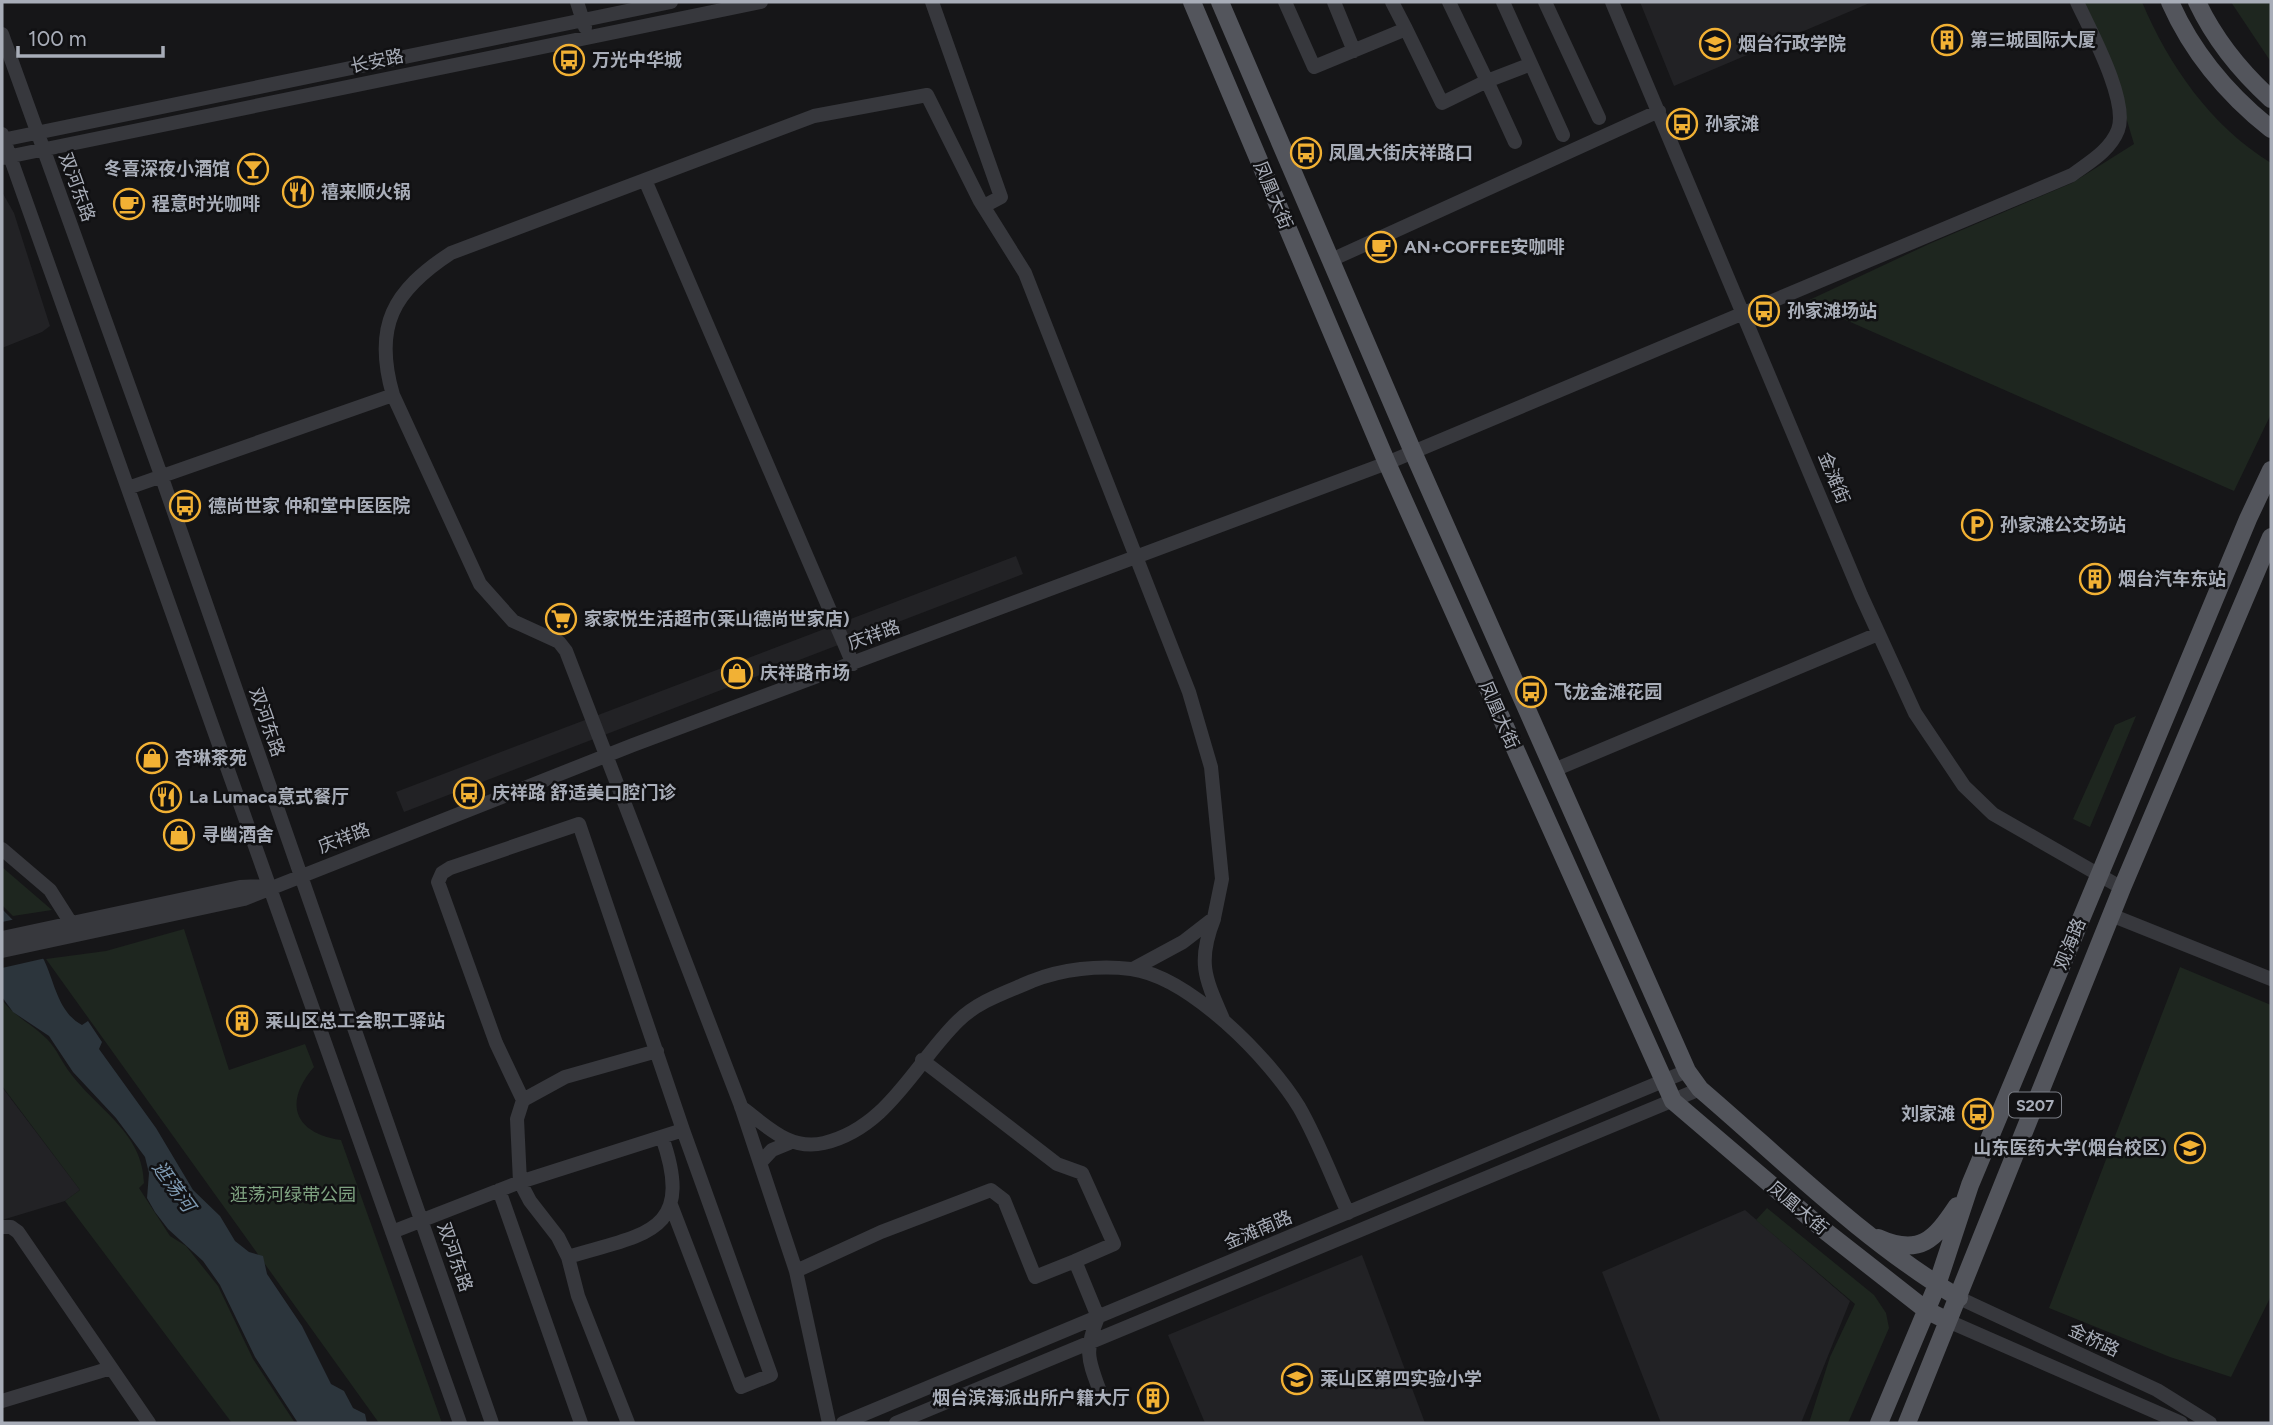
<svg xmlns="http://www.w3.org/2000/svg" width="2273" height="1425" viewBox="0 0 2273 1425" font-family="Figtree,'Noto Sans SC',sans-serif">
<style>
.built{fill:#222225}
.green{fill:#1e261f}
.water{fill:#2c353c}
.pier{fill:#161618}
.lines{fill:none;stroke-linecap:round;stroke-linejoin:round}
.minor{stroke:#37383d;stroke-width:14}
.major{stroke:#53555c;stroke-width:18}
.labels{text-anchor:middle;stroke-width:5;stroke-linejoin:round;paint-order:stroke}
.shield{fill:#111113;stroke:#7b7e86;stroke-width:2}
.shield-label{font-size:16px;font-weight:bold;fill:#a8adb8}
.poi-label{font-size:18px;font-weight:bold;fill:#a8adb8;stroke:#111113;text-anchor:start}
.street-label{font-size:18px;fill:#a8adb8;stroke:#111113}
.park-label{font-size:18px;fill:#7fa381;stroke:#111113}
.water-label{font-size:19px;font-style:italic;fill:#7f9bb3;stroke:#111113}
</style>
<rect width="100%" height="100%" fill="#161618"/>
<path class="built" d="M1640,2H1872L1674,86Z
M2,192L14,213L50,326L42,332L2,348Z
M1016,556L1023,574L404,812L396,792Z
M2,1087L80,1190L65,1201L2,1220Z
M1745,1210L1850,1301L1801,1423H1661L1602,1272Z
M1362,1255L1425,1423H1205L1168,1335Z"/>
<path class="green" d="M2083,2H2142C2169,66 2211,126 2271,163V414L2234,491L1805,302L1929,244L2072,183L2134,144L2114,77Z
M2231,2H2271V62Z
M2136,716L2090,827L2073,819L2115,725Z
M2,867L52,910L13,916L2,905Z
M184,929L229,1070L305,1044L314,1067C283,1103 294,1133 341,1140L442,1423H379L46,959L106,951Z
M2180,967L2271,1005V1296L2231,1377L2170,1357L2049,1308Z
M2,1000C15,1017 32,1024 47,1039C57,1049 62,1063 71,1074C99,1111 143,1133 144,1183L139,1188L170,1236L186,1246L218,1286L253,1359L295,1423H232L65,1201L80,1190L2,1086Z
M1767,1208L1874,1295L1886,1313L1889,1328L1848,1423H1809L1830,1357L1855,1304L1756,1220Z"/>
<path class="water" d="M2,909C16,923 34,942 44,960C55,983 58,1012 82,1025L88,1021L102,1042L99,1049L156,1128L193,1190L220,1216L235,1241L249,1252L263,1256L267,1274L302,1326L331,1384L344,1391L353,1408L365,1414L367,1423H298L255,1357L220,1285L203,1261L168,1229L155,1212L147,1198L149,1173L145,1157L116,1118L73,1072L49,1036L13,1012L2,997Z"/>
<path class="pier" d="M16,919L46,958L2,968V922Z"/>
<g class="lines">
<path class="minor" d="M577,2L585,27
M932,2L1001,197L984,206
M1285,2L1314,67L1406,29L1442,103L1487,81L1515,142
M1334,2L1354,51
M1392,2L1406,29
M1449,2L1487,81L1531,64
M1503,2L1563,135
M1545,2L1599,118
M1612,2L1861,595L1915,713L1964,786L1993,814L2122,888
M2,34L161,475L492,1423
M2,134L460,1423
M2,140L671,2
M2,158L761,2
M645,180L853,664
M1331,260L1659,111
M393,395C373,326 393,291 451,253L814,116L927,95L980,201L1025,273L1189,692L1211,767L1222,879L1214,918L1183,942L1133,969
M128,488L393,395L480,584L513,621L559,642L566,651L741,1106L796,1271L829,1423
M1554,770L1878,634
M2,849L50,890L71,923
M2111,915L2271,979
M1214,919C1197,962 1205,978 1223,1019
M2,938L240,887L265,886
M2,951L244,899L633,745L1387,463L2072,175C2088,163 2110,151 2118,130C2129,101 2090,30 2077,2
M922,1060L1057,1164L1082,1173L1114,1244L1075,1261
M523,1100L565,1077L657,1051
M741,1107C767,1126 789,1151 824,1143C888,1128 915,1063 958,1021C978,1001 1007,992 1032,981C1062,969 1099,965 1131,969C1190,977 1269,1058 1299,1107C1318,1140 1332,1178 1348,1213
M760,1163L772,1150L789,1143
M499,1190L581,1423
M2,1227H11L18,1232L149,1423
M392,1232L520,1182L683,1130
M568,1257C644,1234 696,1234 662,1137
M796,1271L881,1232L991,1190L1004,1200L1035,1277L1075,1261L1098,1317C1083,1354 1089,1361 1102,1397
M1959,1298L2157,1390L2210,1423
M1948,1321L2181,1423
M2,1401L111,1368
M628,1423L578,1296L568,1257L558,1237L530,1201L520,1182L517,1119L523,1100L496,1043L438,882L442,873L450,868L579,824L683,1130L771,1375L741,1387L671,1205
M843,1423L1687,1071
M896,1423L1700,1089"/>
<path class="major" d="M1192,2L1387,463L1673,1101L1824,1230L1926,1310L1948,1321
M1220,2L1413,452L1687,1071L1700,1089C1784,1161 1864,1241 1959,1298
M2170,2C2193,54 2227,94 2271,129
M2197,2C2215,40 2240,71 2271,99
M1878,1238C1920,1257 1935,1239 1957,1206
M1879,1423L1937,1285L1970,1185L2248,519L2271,470
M1907,1423L2122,888L2271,537"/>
</g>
<defs>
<g id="building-ring" transform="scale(1.575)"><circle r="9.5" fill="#111113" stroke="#f2b134" stroke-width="1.5"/><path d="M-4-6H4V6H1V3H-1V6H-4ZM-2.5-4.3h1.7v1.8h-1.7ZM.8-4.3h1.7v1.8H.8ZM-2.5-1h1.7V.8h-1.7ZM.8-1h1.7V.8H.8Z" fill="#f2b134"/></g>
<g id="university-ring" transform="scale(1.575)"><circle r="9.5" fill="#111113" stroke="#f2b134" stroke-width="1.5"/><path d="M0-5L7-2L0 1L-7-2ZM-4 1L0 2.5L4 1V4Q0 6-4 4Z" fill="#f2b134"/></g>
<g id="bus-ring" transform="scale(1.575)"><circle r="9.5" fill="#111113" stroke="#f2b134" stroke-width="1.5"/><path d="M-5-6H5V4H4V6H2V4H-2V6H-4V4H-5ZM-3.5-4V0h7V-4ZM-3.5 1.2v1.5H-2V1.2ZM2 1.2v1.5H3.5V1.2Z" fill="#f2b134"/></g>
<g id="bar-ring" transform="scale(1.575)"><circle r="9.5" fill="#111113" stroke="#f2b134" stroke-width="1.5"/><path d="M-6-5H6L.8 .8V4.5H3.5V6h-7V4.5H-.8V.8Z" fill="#f2b134"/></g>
<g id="restaurant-ring" transform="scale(1.575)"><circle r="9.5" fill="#111113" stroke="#f2b134" stroke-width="1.5"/><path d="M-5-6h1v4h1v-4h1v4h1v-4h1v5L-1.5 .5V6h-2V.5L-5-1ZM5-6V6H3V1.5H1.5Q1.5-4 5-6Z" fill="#f2b134"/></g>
<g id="cafe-ring" transform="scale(1.575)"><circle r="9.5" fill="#111113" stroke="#f2b134" stroke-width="1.5"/><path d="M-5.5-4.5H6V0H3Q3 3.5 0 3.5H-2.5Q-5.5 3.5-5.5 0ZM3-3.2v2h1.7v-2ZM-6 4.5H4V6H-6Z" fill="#f2b134"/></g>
<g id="parking-ring" transform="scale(1.575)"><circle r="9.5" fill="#111113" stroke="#f2b134" stroke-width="1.5"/><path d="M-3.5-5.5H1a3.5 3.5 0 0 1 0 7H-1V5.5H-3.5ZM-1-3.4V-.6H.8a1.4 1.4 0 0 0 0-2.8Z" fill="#f2b134"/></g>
<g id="supermarket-ring" transform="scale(1.575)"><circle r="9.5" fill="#111113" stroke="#f2b134" stroke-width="1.5"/><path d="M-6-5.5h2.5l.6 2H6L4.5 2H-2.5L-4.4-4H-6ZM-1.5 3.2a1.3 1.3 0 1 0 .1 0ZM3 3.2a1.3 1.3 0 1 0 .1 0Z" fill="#f2b134"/></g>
<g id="shop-ring" transform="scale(1.575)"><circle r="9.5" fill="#111113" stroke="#f2b134" stroke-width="1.5"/><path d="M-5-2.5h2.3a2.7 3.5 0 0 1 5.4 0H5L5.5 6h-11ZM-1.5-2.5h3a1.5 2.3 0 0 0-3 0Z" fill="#f2b134"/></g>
<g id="school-ring" transform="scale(1.575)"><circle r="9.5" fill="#111113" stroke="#f2b134" stroke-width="1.5"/><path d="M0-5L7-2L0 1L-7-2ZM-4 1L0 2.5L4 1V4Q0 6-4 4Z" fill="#f2b134"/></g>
</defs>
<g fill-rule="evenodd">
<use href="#building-ring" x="1947" y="40"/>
<use href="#university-ring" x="1715" y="44"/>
<use href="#bus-ring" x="569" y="60"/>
<use href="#bus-ring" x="1682" y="124"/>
<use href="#bus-ring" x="1306" y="153"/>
<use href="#bar-ring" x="253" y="169"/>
<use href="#restaurant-ring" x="298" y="192"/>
<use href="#cafe-ring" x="129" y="204"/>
<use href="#cafe-ring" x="1381" y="247"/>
<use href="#bus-ring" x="1764" y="311"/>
<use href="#bus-ring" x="185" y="506"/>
<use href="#parking-ring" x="1977" y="525"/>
<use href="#building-ring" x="2095" y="579"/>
<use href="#supermarket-ring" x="561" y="619"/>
<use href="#shop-ring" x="737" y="673"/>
<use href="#bus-ring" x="1531" y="692"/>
<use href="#shop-ring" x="152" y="758"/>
<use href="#bus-ring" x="469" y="793"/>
<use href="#restaurant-ring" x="166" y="797"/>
<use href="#shop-ring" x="179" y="835"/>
<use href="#building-ring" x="242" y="1021"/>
<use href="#bus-ring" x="1978" y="1114"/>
<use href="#university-ring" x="2190" y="1148"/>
<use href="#school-ring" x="1297" y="1379"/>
<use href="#building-ring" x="1153" y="1398"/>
</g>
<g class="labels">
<rect class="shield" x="2009" y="1092.5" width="52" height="25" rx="5"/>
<g class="shield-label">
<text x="2035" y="1111">S207</text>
</g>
<g class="poi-label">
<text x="1970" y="46">第三城国际大厦</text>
<text x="1738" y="50">烟台行政学院</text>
<text x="592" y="66">万光中华城</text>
<text x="1705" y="130">孙家滩</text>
<text x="1329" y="159">凤凰大街庆祥路口</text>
<text x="230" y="175" text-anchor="end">冬喜深夜小酒馆</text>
<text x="321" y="198">禧来顺火锅</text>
<text x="152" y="210">程意时光咖啡</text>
<text x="1404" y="253">AN+COFFEE安咖啡</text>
<text x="1787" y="317">孙家滩场站</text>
<text x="208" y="512">德尚世家 仲和堂中医医院</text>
<text x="2000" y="531">孙家滩公交场站</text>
<text x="2118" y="585">烟台汽车东站</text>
<text x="584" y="625">家家悦生活超市(莱山德尚世家店)</text>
<text x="760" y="679">庆祥路市场</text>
<text x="1554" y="698">飞龙金滩花园</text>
<text x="175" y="764">杏琳茶苑</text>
<text x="492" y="799">庆祥路 舒适美口腔门诊</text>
<text x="189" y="803">La Lumaca意式餐厅</text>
<text x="202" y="841">寻幽酒舍</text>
<text x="265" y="1027">莱山区总工会职工驿站</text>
<text x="1955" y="1120" text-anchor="end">刘家滩</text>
<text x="2167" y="1154" text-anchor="end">山东医药大学(烟台校区)</text>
<text x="1320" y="1385">莱山区第四实验小学</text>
<text x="1130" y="1404" text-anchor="end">烟台滨海派出所户籍大厅</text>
</g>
<g class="street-label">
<text transform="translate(377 61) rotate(-12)" y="6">长安路</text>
<text transform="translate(77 187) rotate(70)" y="6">双河东路</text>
<text transform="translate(1273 195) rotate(67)" y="6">凤凰大街</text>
<text transform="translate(1834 478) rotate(68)" y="6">金滩街</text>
<text transform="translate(874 635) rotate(-20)" y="6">庆祥路</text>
<text transform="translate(1499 715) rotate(66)" y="6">凤凰大街</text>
<text transform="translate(267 722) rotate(71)" y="6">双河东路</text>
<text transform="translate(344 838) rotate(-21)" y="6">庆祥路</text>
<text transform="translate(2070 944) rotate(-68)" y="6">观海路</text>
<text transform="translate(1798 1208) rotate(40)" y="6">凤凰大街</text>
<text transform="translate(1258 1230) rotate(-23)" y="6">金滩南路</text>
<text transform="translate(455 1257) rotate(71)" y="6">双河东路</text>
<text transform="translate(2094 1340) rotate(25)" y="6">金桥路</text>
</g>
<g class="park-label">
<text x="293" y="1201">逛荡河绿带公园</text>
</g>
<g class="water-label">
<text transform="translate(174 1186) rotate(54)" y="7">逛荡河</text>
</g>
</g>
<rect width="2273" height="1425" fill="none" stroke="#a8adb8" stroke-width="7"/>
<path d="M18 46v10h145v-10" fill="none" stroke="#a8adb8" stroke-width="3.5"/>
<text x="28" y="46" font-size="21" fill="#a8adb8" stroke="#111113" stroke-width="5" paint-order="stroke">100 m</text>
</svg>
